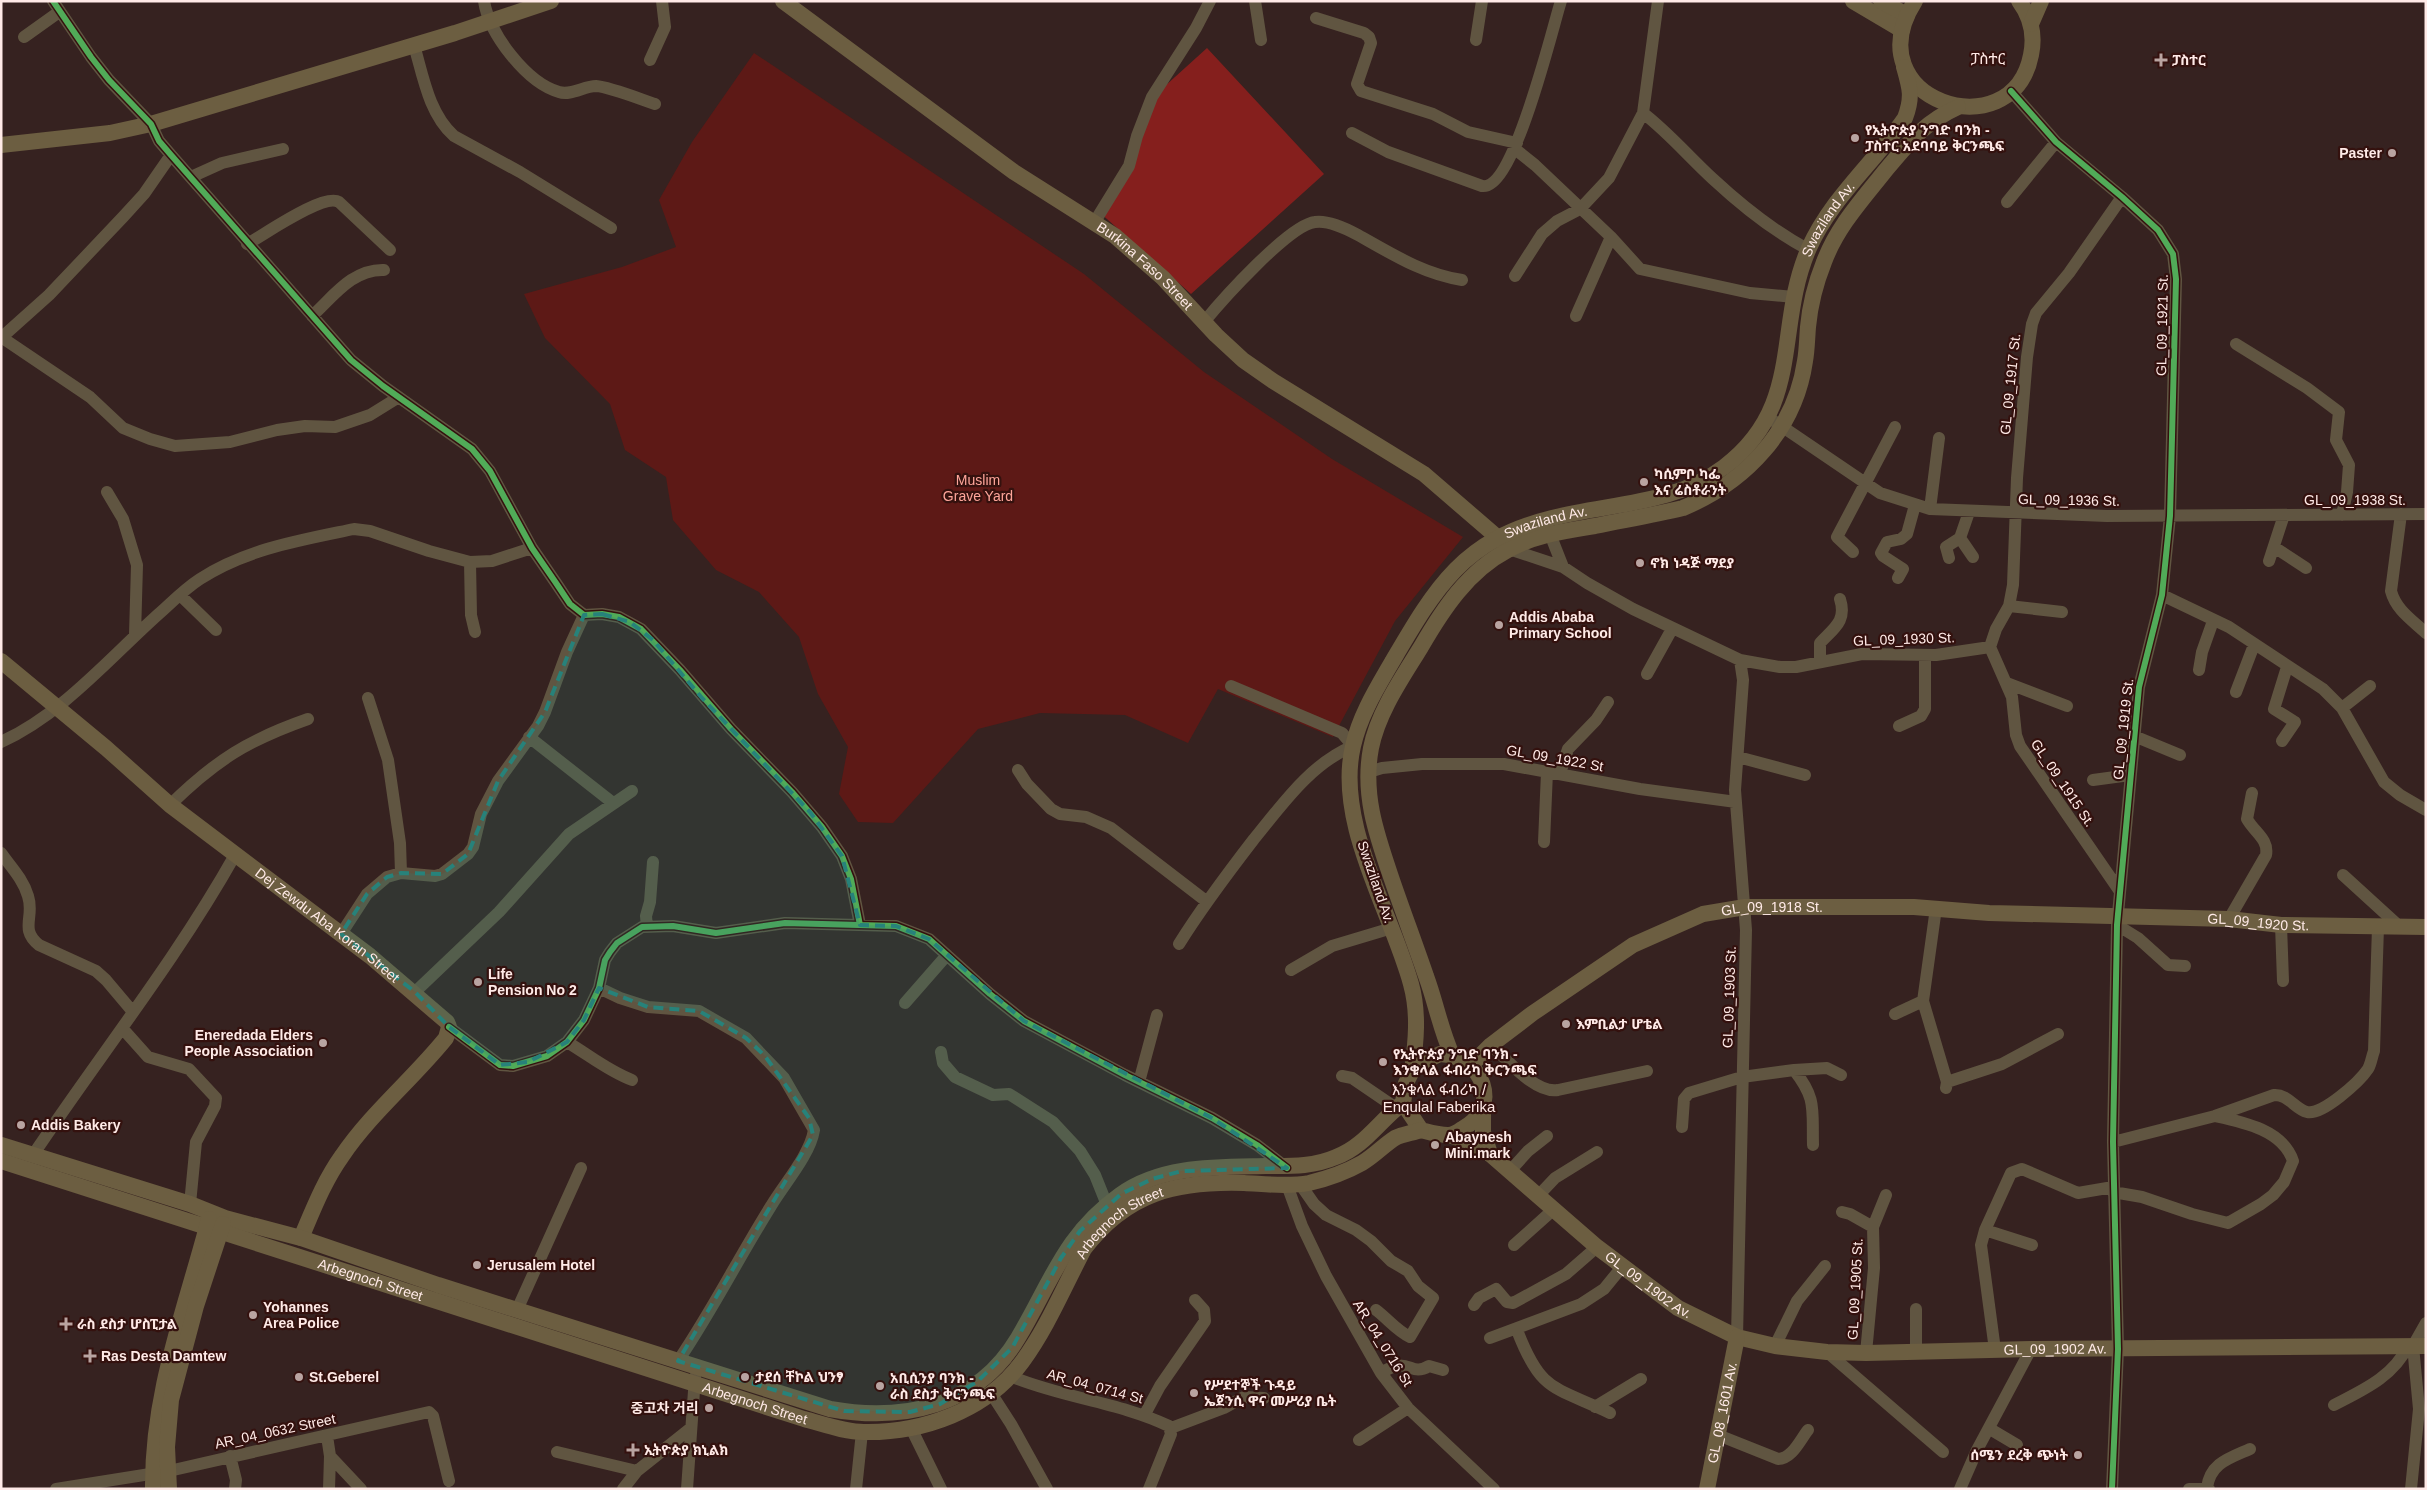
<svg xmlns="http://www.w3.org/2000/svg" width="2427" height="1490" viewBox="0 0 2427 1490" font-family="Arial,'Noto Sans Ethiopic','Noto Sans KR',sans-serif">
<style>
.green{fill:#5d1916}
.forest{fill:#851f1d}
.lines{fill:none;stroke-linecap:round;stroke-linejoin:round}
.minor{stroke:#605541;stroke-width:12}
.major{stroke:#6c5e41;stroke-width:16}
.cycleway-casing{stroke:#34110e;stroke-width:9}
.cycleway{stroke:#51ab58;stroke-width:6}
.marked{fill:#27827a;fill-opacity:0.2;stroke:#27827a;stroke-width:4;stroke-dasharray:10 6;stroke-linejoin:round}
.poi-dot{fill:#b9a4a1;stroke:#34110e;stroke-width:2}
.labels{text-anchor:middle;stroke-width:4.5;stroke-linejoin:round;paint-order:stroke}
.poi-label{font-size:14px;font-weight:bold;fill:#ffeae7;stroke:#34110e;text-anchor:start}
.street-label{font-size:14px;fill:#ffeae7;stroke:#34110e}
.park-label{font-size:14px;fill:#fea59a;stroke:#34110e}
.neighbourhood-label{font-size:15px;fill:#ffeae7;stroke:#34110e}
</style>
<rect width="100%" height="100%" fill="#362220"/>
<path class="green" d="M754,53L1084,274L1204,372L1332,459L1463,537L1395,621L1333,737L1218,689L1188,743L1125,715L1040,713L978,729L893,823L858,822L839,794L848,747L818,694L799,637L759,592L716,570L673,520L666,477L625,450L610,404L545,338L524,294L622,267L676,247L659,200L692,142Z"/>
<path class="forest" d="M1207,48L1324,174L1191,294L1098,211L1134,163L1154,96Z"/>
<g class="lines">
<path class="minor" d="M53,1L91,57L109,80L151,124L159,141L171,155L351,360L383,386L472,449L490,471L532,548L556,583L570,604L584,615L602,614L619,617L641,629L680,670L731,729L792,792L822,827L842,856L851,879L860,925
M484,1C489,34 527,83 559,92C571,96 584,86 596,86C610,87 640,99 655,104
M1255,1L1261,40
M1316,18L1364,33L1369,37L1371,43L1357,84L1361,91L1433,114L1468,132L1517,143
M24,37L59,12
M1476,40L1482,1
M414,45C423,76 429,114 454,136L520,172L611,228
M650,60L665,27L662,1
M2011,91L2056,142L2122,197L2158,230L2173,254L2176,279L2170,516L2162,595L2139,687L2117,925L2113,1142L2118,1349L2112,1489
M1643,113C1669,133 1689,157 1713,179C1741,205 1775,232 1809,250
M1352,133L1388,152L1482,186C1514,191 1552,29 1561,1
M1515,149L1535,165L1611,237L1640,269L1750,293L1794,297
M191,177L222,163L283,149
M2007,202L2056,142
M1094,223L1129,166L1137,136L1152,97L1196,28L1210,1
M247,244C264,235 323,193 339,202L390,250
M1515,276L1542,234L1557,221L1580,209L1609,178L1643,113L1658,1
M312,316C333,297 352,269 384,270
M1576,316L1611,237
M1204,322C1222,300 1289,225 1315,222C1328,220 1347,229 1358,235C1392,254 1423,274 1462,280
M1,337L90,397L123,428L150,439L175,446L230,442L277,430L305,426L335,427L370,415L399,397
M1,338L49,295L123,217L144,194L171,155
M2236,344L2307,388L2339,412L2336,440L2349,465L2347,492L2342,515
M1768,417L1880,493L1930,509L2107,516L2426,514
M107,492L123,519L137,565L135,635
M1930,509L1939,438
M2401,514L2391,591C2396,610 2412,620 2426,633
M1550,534L1563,567
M1960,538L1973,557
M2274,547L2306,568
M1509,549L1563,567L1587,583L1633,609L1740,660L1780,667H1796L1862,654L1936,655L1990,647
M1853,552L1837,537L1895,427
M1949,558L1946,547L1960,538L1969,512
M2269,561L2284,515
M470,562L471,615L475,632
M1898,578L1903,569L1883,556L1881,553L1887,542L1901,539L1907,534L1915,505
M180,595L216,630
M2162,595L2229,627L2323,689L2342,708L2384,782L2400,795L2426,810
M2009,606L2062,612
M1820,662V643C1834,628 1847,621 1840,599
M2199,670L2202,652L2213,621
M1647,674L1672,629
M2007,683L2067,706
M2236,692L2254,645
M368,698L388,760L400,843L401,873
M2342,708L2370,686
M1899,726L1921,716L1925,709V656
M2134,736L2180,755
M529,737L613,803
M2282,741L2295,722L2274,709L2287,667
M1,742C63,714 112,655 162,611C174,600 186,588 200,579C246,549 301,540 354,529L370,531L429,551L470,562L492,561L532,548
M1738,757L1805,775
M1018,770L1027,784L1051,809L1060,814L1086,817L1111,828L1206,901
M1369,772L1382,768L1422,764H1504L1640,789L1736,802
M1560,773L1568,749L1596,720L1608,702
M2093,780L2130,775
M170,805C216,760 248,740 308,719
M1544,842L1547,772
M1,853C11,867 23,879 28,896C35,917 19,929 39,945L96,971L106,980L133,1012
M2343,875L2400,927
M2119,890L2020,746L2016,735L2012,697L1990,647L1996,629L2009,606L2013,585L2017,478L2027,357L2032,324L2036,313L2069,273L2122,197
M1936,908L1923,1001L1947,1082L1946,1088
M2229,919L2266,855C2269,839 2254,832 2247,819L2252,793
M2117,925L2138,938L2168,965L2185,966
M2281,925L2283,981
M647,927L646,916L650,902L653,862
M341,934L367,894L387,877L401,873L435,876L442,874L468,854L473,847L481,814L498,781L538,726L545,712L567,652L584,615
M1179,944C1202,907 1227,874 1254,839C1282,805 1310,764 1353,746L1342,733L1231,686
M1291,970L1332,946L1392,928
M599,988L620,998L648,1007L699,1011L746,1038L784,1078L814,1130C810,1155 784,1184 771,1206C739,1257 712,1311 678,1361
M415,992L499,912L569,834L632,791
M905,1003L947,955
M1895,1014L1923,1001
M449,1027L500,1065L513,1066L547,1056L567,1042L584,1020L599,988L605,960L610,952L617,943L642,927L673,926L716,933L785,923L896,926L929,939L990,994L1024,1021L1125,1075L1212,1118L1257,1145L1287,1168
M123,1029L148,1057L189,1069L216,1098L215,1106L196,1142L190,1204
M567,1042C589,1055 608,1071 632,1080
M1491,1045C1508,1060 1535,1094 1558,1090L1647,1071
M941,1052L943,1063L955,1077L993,1095L1009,1094L1053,1122L1080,1151L1095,1175L1107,1205
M1794,1070C1817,1099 1812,1109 1813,1145
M1342,1076L1352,1078L1396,1108
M1139,1082L1157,1015
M1947,1082L2002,1064L2058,1034
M1682,1127L1684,1099L1689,1093L1742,1077L1794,1070L1827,1068L1841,1075
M2113,1142L2215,1116L2274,1095C2288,1094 2295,1109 2307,1112C2322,1116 2360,1081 2368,1069C2371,1064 2372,1056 2374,1051L2378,927
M33,1155C100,1055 176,960 235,855
M1509,1172L1528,1151L1547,1136
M1300,1184L1314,1204L1326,1215L1356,1230L1371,1241L1391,1261L1408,1271L1418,1286L1433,1298L1410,1337C1397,1331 1388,1319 1376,1310
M1287,1185L1302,1226L1326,1276L1381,1373L1408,1408L1494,1489
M2113,1192L2142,1197L2192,1214L2228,1223L2261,1204L2273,1195L2284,1182L2293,1161C2283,1130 2243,1122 2215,1116
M1538,1196L1555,1178L1597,1152
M1842,1212L1850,1214L1873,1227
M1985,1230L2032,1245
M1514,1245L1553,1210
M1474,1305L1479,1298L1496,1289L1507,1302L1513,1303L1566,1274L1597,1247
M1916,1309V1351
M517,1310L581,1168
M1517,1330C1541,1393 1554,1386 1610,1413
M1737,1337L1746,930L1735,790L1743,680L1740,660
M1490,1338L1581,1304L1604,1289L1622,1267
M1775,1346L1797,1301L1825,1266
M1995,1350L1981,1245L1985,1230L2011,1173L2022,1169L2078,1193L2113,1187
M1827,1352L1943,1452
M1866,1353L1874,1268L1873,1227L1886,1195
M1381,1373C1410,1354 1409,1378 1429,1366L1443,1370
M1010,1376C1062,1398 1119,1402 1169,1426L1171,1434L1149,1489
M991,1393L1011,1424L1047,1489
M2334,1405C2363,1390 2393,1377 2408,1346
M1595,1407L1641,1379
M1145,1414L1160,1386L1205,1321L1204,1310L1195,1300
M911,1428L941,1489
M1171,1428L1224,1408L1244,1397L1264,1398
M1990,1429L2017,1445
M1718,1435L1778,1459C1792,1459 1800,1440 1808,1430
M327,1436L330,1456L329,1489
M1359,1440L1408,1408
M557,1452L637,1471
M230,1456L236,1480L235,1489
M330,1456L361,1489
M2207,1488C2210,1463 2230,1458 2250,1449
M56,1489L169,1471L429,1412L433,1416L449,1481
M623,1489L637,1471L691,1428
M687,1489L695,1377
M856,1489L862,1432
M1960,1489L1977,1450L2031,1349
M2189,1489H2209
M2411,1489L2419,1409L2413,1346L2426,1323"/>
<g class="major">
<path id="s1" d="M783,1L1014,172L1115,236L1163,278L1216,335L1243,360L1273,381L1424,474L1504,543"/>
<path d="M1853,1L1902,30"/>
<path d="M1881,1L1907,15"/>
<path d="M1915,1C1852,100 2012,152 2031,55C2035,36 2031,17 2019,1"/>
<path d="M2031,24L2041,1"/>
<path d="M1,145L110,133L151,124L455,33L551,1"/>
<path id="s2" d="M1,661L106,748L170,805L370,956L447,1022L449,1027L446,1038C413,1079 371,1113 342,1156C324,1181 313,1210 301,1238"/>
<path d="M1440,1054C1483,1056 1503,1107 1462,1129C1458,1132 1452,1135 1448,1135C1439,1135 1429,1132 1421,1130L1403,1103L1406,1083L1412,1071L1420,1063Z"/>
<path d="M1452,1055C1440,1028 1436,1003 1426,976C1415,944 1403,912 1392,880C1377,836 1362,795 1371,748C1378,712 1402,678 1421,647C1443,609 1468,571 1508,550C1534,535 1565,531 1595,526C1624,520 1654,515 1683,508C1746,482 1795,430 1805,361C1807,350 1807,339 1808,327C1810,305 1816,282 1824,262C1837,227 1862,200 1885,171C1909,143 1923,123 1958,107"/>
<path id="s3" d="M1471,1065L1491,1045L1533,1013L1633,945L1703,914L1745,907H1914L1989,913L2229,919L2281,925L2426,927"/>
<path id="s4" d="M1412,1071C1416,1042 1419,1013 1411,984C1391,911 1335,823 1353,746C1360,715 1377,688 1392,662C1436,587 1463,540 1552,518C1610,503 1674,505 1724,467C1805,406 1774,328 1809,248C1832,197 1874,163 1905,118C1913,97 1910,88 1904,67"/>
<path d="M1483,1107V1132L1490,1154"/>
<path id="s5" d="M1449,1135L1472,1143L1490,1154L1597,1247L1678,1308L1737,1337L1775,1346L1827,1352L1866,1353L2031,1349L2426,1346"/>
<path d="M1,1145L190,1204L225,1218L301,1238L438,1285L830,1409C903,1422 977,1407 1018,1338C1051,1283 1064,1235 1120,1195C1161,1165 1217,1167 1266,1166C1290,1166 1313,1167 1336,1157C1364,1147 1380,1120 1403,1103"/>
<path id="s6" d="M1,1161L804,1419C823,1424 844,1432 864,1432C922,1433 986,1411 1022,1362C1047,1328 1064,1287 1084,1249C1127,1192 1177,1181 1244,1183C1265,1184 1288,1187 1309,1183C1326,1179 1346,1172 1362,1163C1374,1156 1384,1145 1395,1138C1403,1134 1413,1133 1421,1130"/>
<path d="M153,1489C152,1392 185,1311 209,1219"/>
<path d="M169,1489L167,1447L171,1400L196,1306L223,1224"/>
<path id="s7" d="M1707,1489L1737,1337"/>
</g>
<g class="cycleway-casing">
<path id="cycleway" d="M53,1L91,57L109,80L151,124L159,141L171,155L351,360L383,386L472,449L490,471L532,548L556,583L570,604L584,615L602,614L619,617L641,629L680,670L731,729L792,792L822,827L842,856L851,879L860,925
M2011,91L2056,142L2122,197L2158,230L2173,254L2176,279L2170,516L2162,595L2139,687L2117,925L2113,1142L2118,1349L2112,1489
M449,1027L500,1065L513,1066L547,1056L567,1042L584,1020L599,988L605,960L610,952L617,943L642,927L673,926L716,933L785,923L896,926L929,939L990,994L1024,1021L1125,1075L1212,1118L1257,1145L1287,1168"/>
</g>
<use href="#cycleway" class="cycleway"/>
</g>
<path class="marked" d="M602,614L630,622L653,640L702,698L810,812L842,856L860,925L896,926L929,939L1024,1021L1212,1118L1287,1168L1182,1171L1152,1179L1121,1194L1080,1231L1061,1258L1012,1348L978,1381L940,1404L910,1412L844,1411L678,1361L813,1135L809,1118L765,1056L746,1038L699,1011L648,1007L599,988L584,1020L567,1042L528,1062L500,1065L449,1027L415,992L341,934L367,894L387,877L401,873L442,874L468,854L498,781L545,712L584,615Z"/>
<g class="poi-dot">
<path d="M2158.5 52.5h5v5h5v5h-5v5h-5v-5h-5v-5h5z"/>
<circle cx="1855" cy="138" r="5"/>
<circle cx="2392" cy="153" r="5"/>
<circle cx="1644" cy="482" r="5"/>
<circle cx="1640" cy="563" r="5"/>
<circle cx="1499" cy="625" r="5"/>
<circle cx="478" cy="982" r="5"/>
<circle cx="1566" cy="1024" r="5"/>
<circle cx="323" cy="1043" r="5"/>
<circle cx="1383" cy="1062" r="5"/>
<circle cx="21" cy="1125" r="5"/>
<circle cx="1435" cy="1145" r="5"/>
<circle cx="477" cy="1265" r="5"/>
<circle cx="253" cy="1315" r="5"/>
<path d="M63.5 1316.5h5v5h5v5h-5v5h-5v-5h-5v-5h5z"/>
<path d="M87.5 1348.5h5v5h5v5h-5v5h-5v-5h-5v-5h5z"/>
<circle cx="299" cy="1377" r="5"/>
<circle cx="745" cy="1377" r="5"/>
<circle cx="880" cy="1386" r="5"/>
<circle cx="1194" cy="1393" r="5"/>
<circle cx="709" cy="1408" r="5"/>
<path d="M630.5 1442.5h5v5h5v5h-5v5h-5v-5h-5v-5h5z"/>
<circle cx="2078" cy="1455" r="5"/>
</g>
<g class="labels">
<g class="poi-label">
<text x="2172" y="65">ፓስተር</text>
<text x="1865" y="135">የኢትዮጵያ ንግድ ባንክ -<tspan x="1865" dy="16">ፓስተር አደባባይ ቅርንጫፍ</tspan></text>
<text x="2382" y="158" text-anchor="end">Paster</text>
<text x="1654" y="479">ካሲምቦ ካፌ<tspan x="1654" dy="16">እና ሬስቶራንት</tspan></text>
<text x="1650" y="568">ኖክ ነዳጅ ማደያ</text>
<text x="1509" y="622">Addis Ababa<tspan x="1509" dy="16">Primary School</tspan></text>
<text x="488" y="979">Life<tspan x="488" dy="16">Pension No 2</tspan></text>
<text x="1576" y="1029">እምቢልታ ሆቴል</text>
<text x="313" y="1040" text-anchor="end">Eneredada Elders<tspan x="313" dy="16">People Association</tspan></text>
<text x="1393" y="1059">የኢትዮጵያ ንግድ ባንክ -<tspan x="1393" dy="16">እንቁላል ፋብሪካ ቅርንጫፍ</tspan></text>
<text x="31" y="1130">Addis Bakery</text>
<text x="1445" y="1142">Abaynesh<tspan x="1445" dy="16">Mini.mark</tspan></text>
<text x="487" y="1270">Jerusalem Hotel</text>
<text x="263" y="1312">Yohannes<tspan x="263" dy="16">Area Police</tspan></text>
<text x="77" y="1329">ራስ ደስታ ሆስፒታል</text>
<text x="101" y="1361">Ras Desta Damtew</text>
<text x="309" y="1382">St.Geberel</text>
<text x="755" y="1382">ታደሰ ቸኮል ህንፃ</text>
<text x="890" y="1383">አቢሲንያ ባንክ -<tspan x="890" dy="16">ራስ ደስታ ቅርንጫፍ</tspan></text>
<text x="1204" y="1390">የሥደተኞች ጉዳይ<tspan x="1204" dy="16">ኤጀንሲ ዋና መሥሪያ ቤት</tspan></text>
<text x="699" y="1413" text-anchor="end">중고차 거리</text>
<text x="644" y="1455">ኢትዮጵያ ክኒልክ</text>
<text x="2068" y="1460" text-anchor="end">ሰሜን ደረቅ ጭነት</text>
</g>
<g class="street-label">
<text dy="5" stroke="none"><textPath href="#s4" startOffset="1109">Swaziland Av.</textPath></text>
<text dy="5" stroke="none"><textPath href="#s1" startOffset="449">Burkina Faso Street</textPath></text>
<text transform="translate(2162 325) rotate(-89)" y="5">GL_09_1921 St.</text>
<text transform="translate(2010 384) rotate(-84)" y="5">GL_09_1917 St.</text>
<text transform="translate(2069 500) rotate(1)" y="5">GL_09_1936 St.</text>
<text x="2355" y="505">GL_09_1938 St.</text>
<text dy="5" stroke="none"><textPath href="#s4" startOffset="645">Swaziland Av.</textPath></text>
<text transform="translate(1904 639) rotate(-2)" y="5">GL_09_1930 St.</text>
<text transform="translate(2123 729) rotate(-84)" y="5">GL_09_1919 St.</text>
<text transform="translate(1555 758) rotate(10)" y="5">GL_09_1922 St</text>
<text transform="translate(2063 783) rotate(56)" y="5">GL_09_1915 St.</text>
<text transform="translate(1376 882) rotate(71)" y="5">Swaziland Av.</text>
<text dy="5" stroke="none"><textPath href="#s3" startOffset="348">GL_09_1918 St.</textPath></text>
<text dy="5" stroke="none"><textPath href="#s3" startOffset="835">GL_09_1920 St.</textPath></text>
<text dy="5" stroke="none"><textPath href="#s2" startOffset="420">Dej Zewdu Aba Koran Street</textPath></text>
<text transform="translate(1729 997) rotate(-88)" y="5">GL_09_1903 St.</text>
<text dy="5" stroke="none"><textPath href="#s6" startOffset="1258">Arbegnoch Street</textPath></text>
<text dy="5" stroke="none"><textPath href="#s6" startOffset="388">Arbegnoch Street</textPath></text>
<text dy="5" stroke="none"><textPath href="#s5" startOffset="251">GL_09_1902 Av.</textPath></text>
<text transform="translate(1855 1289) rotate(-87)" y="5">GL_09_1905 St.</text>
<text transform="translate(1383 1343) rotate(58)" y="5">AR_04_0716 St</text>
<text dy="5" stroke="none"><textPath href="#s5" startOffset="674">GL_09_1902 Av.</textPath></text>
<text transform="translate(1095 1386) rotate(15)" y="5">AR_04_0714 St</text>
<text dy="5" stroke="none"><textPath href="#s6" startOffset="792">Arbegnoch Street</textPath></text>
<text dy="5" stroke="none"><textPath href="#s7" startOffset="78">GL_08_1601 Av.</textPath></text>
<text transform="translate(275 1431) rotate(-12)" y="5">AR_04_0632 Street</text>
</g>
<g class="park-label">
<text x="978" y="485">Muslim<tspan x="978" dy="16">Grave Yard</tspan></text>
</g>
<g class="neighbourhood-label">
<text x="1988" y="64">ፓስተር</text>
<text x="1439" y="1095">እንቁላል ፋብሪካ /<tspan x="1439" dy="17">Enqulal Faberika</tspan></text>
</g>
</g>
<rect width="2427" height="1490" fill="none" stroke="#ffeae7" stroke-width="5"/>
</svg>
